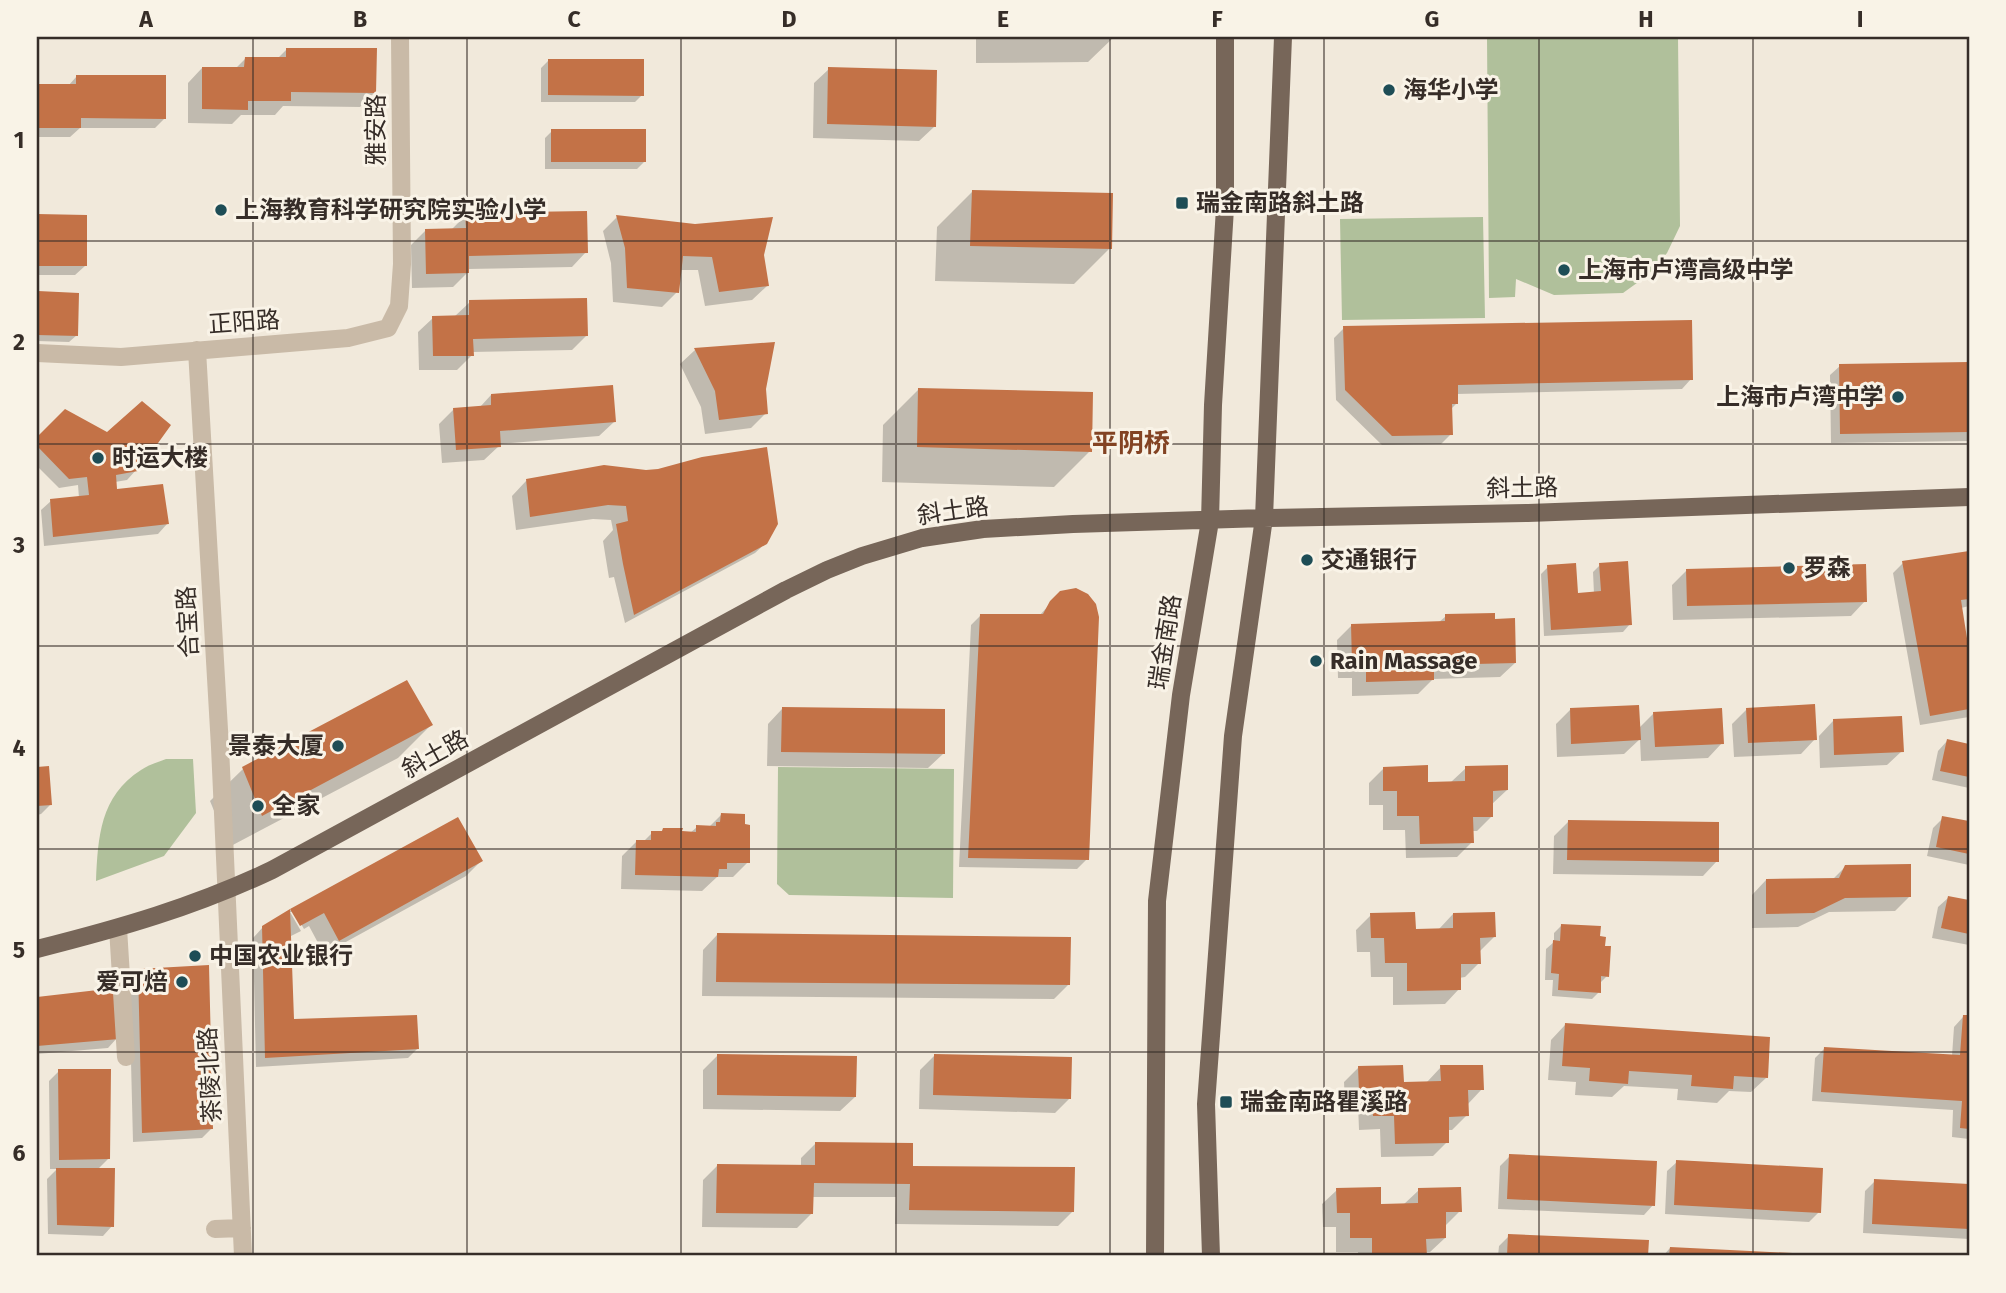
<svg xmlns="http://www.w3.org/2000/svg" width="2006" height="1293" viewBox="0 0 2006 1293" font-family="'Fira Sans','Noto Sans SC',sans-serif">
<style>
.green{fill:#b0c09b}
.shadow{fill:#0003}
.building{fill:#c37247}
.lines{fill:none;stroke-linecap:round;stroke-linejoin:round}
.minor{stroke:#c9baa7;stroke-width:18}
.major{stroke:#776659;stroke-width:18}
.grid{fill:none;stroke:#362d28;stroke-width:2;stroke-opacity:0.55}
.poi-dot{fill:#1e4d56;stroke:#f9f3e7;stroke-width:2.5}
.labels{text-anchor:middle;stroke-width:6;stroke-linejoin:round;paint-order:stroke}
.poi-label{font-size:24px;font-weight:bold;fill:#362d28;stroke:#f9f3e7;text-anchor:start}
.street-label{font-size:24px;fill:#362d28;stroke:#f9f3e7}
.neighbourhood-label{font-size:26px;font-weight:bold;fill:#834323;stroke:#f9f3e7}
.neatline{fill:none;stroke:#362d28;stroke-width:2.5}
.grid-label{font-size:23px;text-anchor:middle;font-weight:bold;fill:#362d28}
</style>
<rect width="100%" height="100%" fill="#f1e9db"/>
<path class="green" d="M1487,37H1678L1680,226L1667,253L1648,275L1623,293L1554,295L1516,279L1515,297L1489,298Z
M1483,217L1485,318L1342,320L1340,219Z
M166,759H193L196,813L164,856L96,881C98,837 100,796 141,770C148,765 158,762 166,759Z
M778,767L954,769L953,898L789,895L777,884Z"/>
<path class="shadow" d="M543,37H634L632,39Z
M976,37H1114L1088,62L976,63Z
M287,49L375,92L360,107L283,106L275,115H241L232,124L188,123V83L202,68L235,69L245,59H277Z
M548,61L642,95L635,102H541V68Z
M829,69L934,127L919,141L813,138L814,83Z
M77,76L165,118L155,128H80L70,137H37V86H68Z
M552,131L644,162L637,169H545V138Z
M972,192L1110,248L1074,284L935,281L937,227Z
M466,215L586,252L572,267L468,269V272L453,287L412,288L411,245L425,231L451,230Z
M37,216H85V266L75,275H37Z
M617,217L762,255L767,286L752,300L705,306L698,270H679L677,292L662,307L613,302L611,263L603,231Z
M39,293L77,335L69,342L37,341V295Z
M470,302L586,336L572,350L472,352V355L457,370H419L418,332L433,318L454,317Z
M1344,328L1691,379L1682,389L1456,394V404L1450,410L1451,434L1441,444L1382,445L1336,400L1334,338Z
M773,344L764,389L766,413L751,428L705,434L701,407L680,364L695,350Z
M1969,364V441L1831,443L1830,375L1840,366Z
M919,389L1090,451L1054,487L882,482L883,425Z
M491,395L614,422L599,436L499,444V446L484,460L442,463L439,424L454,409L480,407Z
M66,411L137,469L127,480L115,482V491L167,524L158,534L44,546L41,510L51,501L79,498L78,485L59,488L37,466V440Z
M604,466L766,543L755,553L625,623L614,577L609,578L603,541L613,530L611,520L593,519L516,530L512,496L526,481Z
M1969,552V606L1961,608L1968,653H1969V717L1920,725L1893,573L1903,563Z
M1600,565L1630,624L1623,632L1544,636L1541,574L1548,567L1576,595L1594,594L1593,572Z
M1686,571L1865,601L1851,616L1673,620L1672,585Z
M1060,593L1087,859L1077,869L959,867L971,625L981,615L1039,616Z
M1446,616L1493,621L1515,663L1500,677L1433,679L1418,694L1352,696V678H1338L1337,640L1352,625L1438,623Z
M782,709L943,754L928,768L767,766L768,724Z
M1747,709L1815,739L1801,754L1734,757L1732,724Z
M1570,710L1638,729L1654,713L1722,743L1708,758L1641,761L1640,739L1624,754L1557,757L1556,724Z
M1833,721L1902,751L1887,765L1820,768L1819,736Z
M431,725L398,758L229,847L210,801L243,769Z
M1947,741L1969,746V788L1932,780L1938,751Z
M48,768L50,805L41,814L37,815V769Z
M1384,768L1426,784L1451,782L1466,768L1507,790L1491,805L1492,816L1477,831H1472V842L1457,857L1406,858L1405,830H1383V805H1369V783Z
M721,815L748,862L733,877H717L702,891L621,889L622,856L637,841H644L652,833H660L664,829L690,833L697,827H709Z
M1943,818L1969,823V865L1927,856L1933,828Z
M1568,822L1717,861L1703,876L1553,874L1554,836Z
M481,861L466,876L324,954L309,926L304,929L294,912H290L301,931L289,937L292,1021L418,1048L408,1058L256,1067L253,938L263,927L291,910Z
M1846,866L1909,897L1895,911L1829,912L1798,927L1752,928V895L1766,880H1832Z
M1948,898L1969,902V945L1932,938L1938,907Z
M1453,914L1494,937L1479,952V963L1465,977L1459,978V989L1445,1004L1393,1005V977H1371L1370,952H1357L1356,930L1371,915L1414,931L1439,929Z
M1562,925L1598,938L1607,976L1599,984V992L1592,999L1552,996L1553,980H1545L1546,949L1554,942V933Z
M717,935L1068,985L1054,999L702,996L703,950Z
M139,971L211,1129L202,1138L133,1142L129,981Z
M113,990L117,1038L108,1048L37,1054V998Z
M1963,1017H1969V1139L1952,1137L1953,1110L1812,1101L1815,1058L1825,1048L1952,1056L1954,1027Z
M1565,1025L1766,1078L1751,1092L1729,1091L1717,1103L1677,1100L1678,1089L1624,1086L1612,1097L1575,1095L1576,1082L1548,1080L1551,1040Z
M718,1055L855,1097L840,1111L703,1109V1070Z
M935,1055L1070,1098L1055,1113L919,1109L920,1070Z
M1359,1067L1402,1083L1427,1082L1441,1067L1482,1089L1467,1105V1115L1452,1130H1447V1142L1433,1156L1381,1157L1380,1129L1359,1130L1358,1104L1345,1105L1344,1082Z
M59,1071L108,1159L97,1170L112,1226L103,1236L48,1234L47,1179L57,1169H50L49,1081Z
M816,1143L911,1167L1073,1211L1058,1226L895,1224L896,1197H812V1213L797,1228L702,1227L703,1180L717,1166L801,1167V1158Z
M1510,1156L1653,1205L1644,1215L1498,1209L1500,1166Z
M1677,1162L1819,1212L1809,1222L1665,1214L1667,1171Z
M1875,1181L1969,1186V1239L1863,1233L1865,1191Z
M1337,1190L1380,1206L1403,1205L1419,1190L1460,1211L1444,1227L1445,1238L1430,1252H1425V1256H1358V1252H1336V1227H1323L1322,1204Z
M1509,1236L1647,1242V1256H1498L1499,1246Z
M1670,1248L1814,1256H1663Z"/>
<path class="building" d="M286,48H377L376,93L291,92V101H248V110L202,109V67H244L245,57H286Z
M548,59H644V96L548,95Z
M828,67L937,70L936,127L827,124Z
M76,75H166V119L81,118V128H37V84H76Z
M551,129H646V162H551Z
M972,190L1113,193L1112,249L970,246Z
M587,211L588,253L469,256V273L426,274L425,229L466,228L465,213Z
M37,214L87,215V266H37Z
M616,215L695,224L773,217L764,255L769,286L719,292L712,257L683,256L679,293L627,288L625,248Z
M38,291L79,293L78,336L37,335Z
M587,298L588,336L473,339L474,356H433L432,316L469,315V300Z
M1692,320L1693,380L1458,385V404H1452L1453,435L1392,436L1345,390L1343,326Z
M775,342L766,389L768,414L719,420L715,391L694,348Z
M1969,362V432L1840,434L1839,364Z
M613,385L616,422L500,431L501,447L456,450L453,408L491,405V394Z
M918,388L1093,392L1092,452L917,447Z
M142,401L171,425L138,471L116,475L117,489L163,484L169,524L53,537L50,499L89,495L87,477L69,479L37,446V437L65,409L107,432Z
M767,447L778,524L767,544L634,615L623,564L616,524L628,521L626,506L608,505L530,517L526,479L604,465L646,470L658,469L702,457Z
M1969,551V599L1961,600L1969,651V709L1930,716L1902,561Z
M1628,561L1632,625L1551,630L1547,565L1576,563L1578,593L1601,591L1599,563Z
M1866,564L1867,602L1687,606L1686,569Z
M1076,588L1088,594L1096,604L1099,617L1089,860L968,858L980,614H1043L1050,601L1060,591Z
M1495,613V619L1515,618L1516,663L1434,665V680L1366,682V664H1352L1351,624L1445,621V614Z
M407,680L433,725L262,816L242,767Z
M1815,704L1817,740L1748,743L1746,708Z
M1639,705L1641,740L1571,744L1570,708Z
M782,707L945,709V754L781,752Z
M1722,708L1724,744L1655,747L1653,712Z
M1902,716L1904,752L1834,755L1833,719Z
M1947,739L1969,744V777L1940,771Z
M1428,765V782L1465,781V766L1508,765V790L1493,791V817H1473L1474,843L1420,844L1419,816H1397V791H1383V767Z
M49,766L52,805L37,806V767Z
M721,813L745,814V824L750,825V863H727V869H719L718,877L635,875L636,840H651V831H662L663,828H683L682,831L696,832V825L716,826V822H720Z
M1942,816L1969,821V854L1936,847Z
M458,817L483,861L339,941L324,913L300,926L290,909L294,1019L417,1015L419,1049L265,1058L262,926L290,909Z
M1568,820L1719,822V862L1567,860Z
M1911,864V897L1845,898L1814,913L1766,914V879L1839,878L1845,865Z
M1948,896L1969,900V934L1941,928Z
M1415,912L1416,929L1453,928V913L1495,912L1496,937L1480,938L1481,964H1461V990L1407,991V963H1385L1384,938H1371L1370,913Z
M1561,924L1601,926L1600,936L1606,937L1605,946H1611L1609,977L1601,976V993L1558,990L1559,974L1551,973L1553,940L1560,941Z
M717,933L1071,937L1070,985L716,982Z
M209,965L213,1129L142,1133L138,969Z
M115,988L119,1039L37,1046V997Z
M1963,1015H1969V1129L1960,1128L1962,1101L1821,1092L1824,1047L1960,1055Z
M1565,1023L1770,1037L1768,1078L1734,1076L1733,1089L1691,1086L1692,1075L1629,1071L1628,1084L1589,1081L1590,1068L1562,1066Z
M717,1054L857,1056L856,1097L717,1095Z
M934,1054L1072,1057L1071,1099L933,1095Z
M1403,1065L1404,1082L1441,1081L1440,1065H1483L1484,1090H1468L1469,1116L1449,1117V1143L1395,1144L1394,1116H1373L1372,1091H1359L1358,1066Z
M58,1069H111L110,1159L59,1160Z
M815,1142L913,1143V1166L1075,1167L1074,1212L909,1210L910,1184L814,1183L813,1214L716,1213L717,1164L815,1165Z
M1509,1154L1657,1161L1655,1206L1507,1199Z
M1676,1160L1823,1168L1821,1213L1674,1205Z
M56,1168H115L114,1227L57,1225Z
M1874,1179L1969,1184V1229L1872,1224Z
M1381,1187V1204L1418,1203V1188L1461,1187L1462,1212H1446V1238L1426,1239L1427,1256H1372V1238H1350V1213H1337L1336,1188Z
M1508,1234L1649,1240L1648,1256H1507Z
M1670,1247L1812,1254V1256H1669Z"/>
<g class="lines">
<path class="minor" d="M197,350L220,747L243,1256
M37,353L121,357L348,338L388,328L399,306L402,264L400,37
M118,928L126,1057
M215,1229L242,1228"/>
<path class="major" d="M37,949C120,928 194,907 272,870L786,590L827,570L862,556L922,538L983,529L1073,524L1264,518L1528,513L1969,497
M1155,1256L1157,901L1181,695L1210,521L1213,405L1225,208V37
M1211,1256L1206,1104L1233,736L1264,518L1283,37"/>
</g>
<path class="grid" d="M253,37V1256M467,37V1256M681,37V1256M896,37V1256M1110,37V1256M1324,37V1256M1539,37V1256M1753,37V1256M37,241H1969M37,444H1969M37,646H1969M37,849H1969M37,1052H1969"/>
<g class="poi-dot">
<circle cx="1389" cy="90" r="7"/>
<rect x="1175" y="196" width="14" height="14" rx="3.5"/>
<circle cx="221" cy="210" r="7"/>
<circle cx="1564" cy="270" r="7"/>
<circle cx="1898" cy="397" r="7"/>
<circle cx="98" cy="458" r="7"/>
<circle cx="1307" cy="560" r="7"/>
<circle cx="1789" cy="568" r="7"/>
<circle cx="1316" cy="661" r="7"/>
<circle cx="338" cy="746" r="7"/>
<circle cx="258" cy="806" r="7"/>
<circle cx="195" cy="956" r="7"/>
<circle cx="182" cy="982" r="7"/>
<rect x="1219" y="1095" width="14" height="14" rx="3.5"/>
</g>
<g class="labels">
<g class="poi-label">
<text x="1403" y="98">海华小学</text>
<text x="1196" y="211">瑞金南路斜土路</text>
<text x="235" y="218">上海教育科学研究院实验小学</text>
<text x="1578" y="278">上海市卢湾高级中学</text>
<text x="1884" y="405" text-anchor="end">上海市卢湾中学</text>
<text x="112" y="466">时运大楼</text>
<text x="1321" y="568">交通银行</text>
<text x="1803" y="576">罗森</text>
<text x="1330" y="669">Rain Massage</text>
<text x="324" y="754" text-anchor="end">景泰大厦</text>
<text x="272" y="814">全家</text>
<text x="209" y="964">中国农业银行</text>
<text x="168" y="990" text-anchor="end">爱可焙</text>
<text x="1240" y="1110">瑞金南路瞿溪路</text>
</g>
<g class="street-label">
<text transform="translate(376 130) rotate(-90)" y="8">雅安路</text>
<text transform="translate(244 322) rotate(-4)" y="8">正阳路</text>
<text transform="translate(1522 488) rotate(-1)" y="8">斜土路</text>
<text transform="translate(953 511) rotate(-8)" y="8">斜土路</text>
<text transform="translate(188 622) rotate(-93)" y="8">合宝路</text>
<text transform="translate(1165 642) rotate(-81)" y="8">瑞金南路</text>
<text transform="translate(435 754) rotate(-29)" y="8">斜土路</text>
<text transform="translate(210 1075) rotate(-93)" y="8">茶陵北路</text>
</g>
<g class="neighbourhood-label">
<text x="1131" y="452">平阴桥</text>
</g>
</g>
<rect width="2006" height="1293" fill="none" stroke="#f9f3e7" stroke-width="77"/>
<rect x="38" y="38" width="1930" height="1216" class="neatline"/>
<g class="grid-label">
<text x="146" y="27">A</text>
<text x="360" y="27">B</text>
<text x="574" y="27">C</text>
<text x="789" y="27">D</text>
<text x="1003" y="27">E</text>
<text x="1217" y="27">F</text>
<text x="1432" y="27">G</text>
<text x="1646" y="27">H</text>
<text x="1860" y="27">I</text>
<text x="19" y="148">1</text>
<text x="19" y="350">2</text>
<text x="19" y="553">3</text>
<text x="19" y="756">4</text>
<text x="19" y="958">5</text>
<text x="19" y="1161">6</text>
</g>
</svg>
